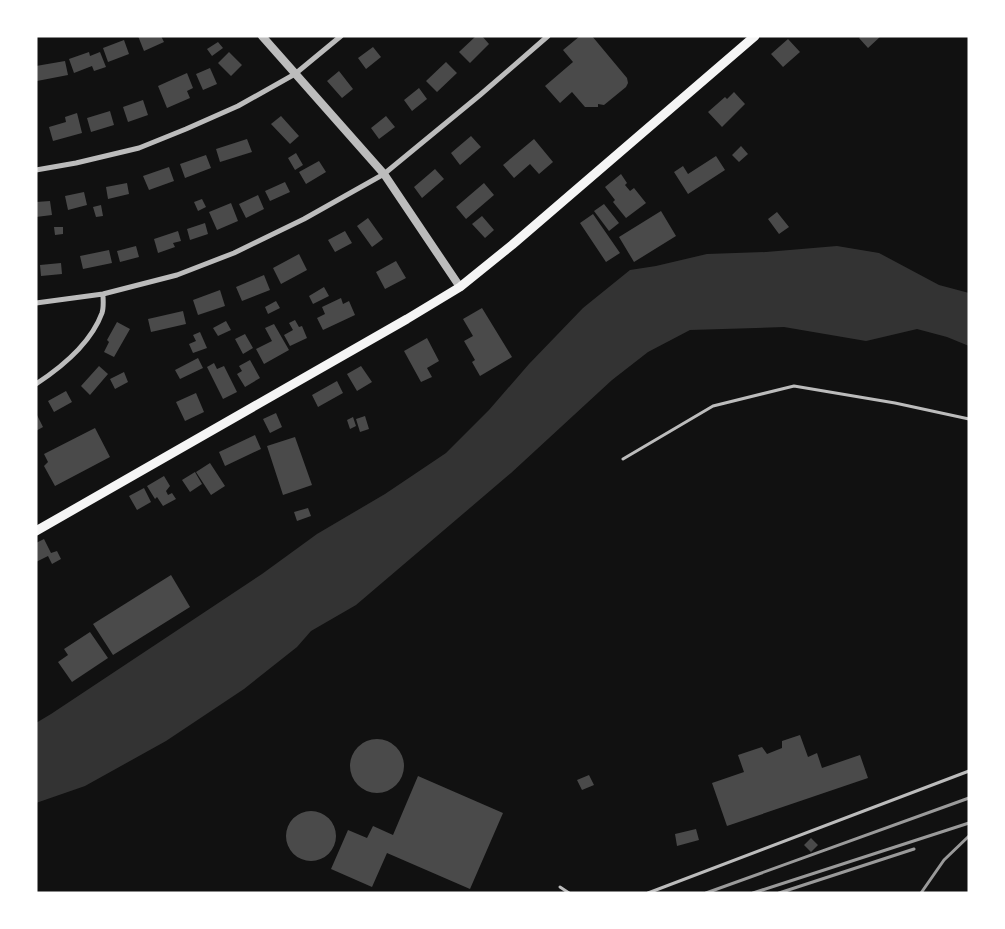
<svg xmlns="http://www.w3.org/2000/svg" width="1005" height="929" viewBox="0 0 1005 929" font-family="'Alegreya Sans',sans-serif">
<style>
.water{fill:#333}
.building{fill:#4a4a4a}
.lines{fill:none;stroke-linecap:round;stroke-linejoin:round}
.service{stroke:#bcbcbc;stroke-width:3}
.minor{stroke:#bcbcbc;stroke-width:5}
.tertiary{stroke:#bcbcbc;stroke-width:8}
.secondary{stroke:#f5f5f5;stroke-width:9}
.rail{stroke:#9a9a9a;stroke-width:3}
</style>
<rect width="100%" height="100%" fill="#111"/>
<path class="water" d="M837,246L879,253L939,285L969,293V346L947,337L917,329L866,341L784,327L690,330L648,352L612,380L511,473L356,605L311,631L297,647L244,689L166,741L85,786L36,803V723L51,714L262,574L317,534L385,494L446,453L489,410L529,364L583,308L630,270L656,266L707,254L766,252Z"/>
<path class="building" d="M138,36H161L164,42L144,51Z
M476,36H482L489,44L470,63L459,52Z
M580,36H592L627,78L628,83L626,87L604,105L598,104V107H585L572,92L560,103L545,86L573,62L563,50Z
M861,36H881L868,48L859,38Z
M788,39L800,52L783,67L771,54Z
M124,40L129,54L108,62L103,48Z
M218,42L223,48L212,56L207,49Z
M373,47L381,57L366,69L358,58Z
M89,52L90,56L100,52L106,67L94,71L92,66L74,73L69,59Z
M229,52L242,65L231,76L218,63Z
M65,61L68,75L37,81L36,66Z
M446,62L457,73L437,92L426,81Z
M210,68L217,84L203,90L196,74Z
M339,71L353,89L342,98L327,81Z
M187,73L193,88L187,91L190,98L167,108L158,86Z
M419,88L427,99L412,111L404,100Z
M734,92L745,104L722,127L708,112L725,97L727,99Z
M143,100L148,115L128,122L123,107Z
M110,111L114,125L91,132L87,118Z
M77,113L82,133L53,141L49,127L66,122L65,117Z
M281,116L299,136L290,144L271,124Z
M386,116L395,127L379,139L371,128Z
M471,136L481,147L460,165L451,153Z
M247,139L252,152L220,162L216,149Z
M534,139L553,162L539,174L530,164L514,178L503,165Z
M741,146L748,154L739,162L732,155Z
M296,153L303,165L295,170L288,158Z
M206,155L211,168L185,178L180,164Z
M716,156L725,170L688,194L674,172L683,166L688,174Z
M319,161L326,172L306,184L299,172Z
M169,167L174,181L149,190L143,176Z
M435,169L444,179L422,198L414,187Z
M621,174L627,183L625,185L630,191L634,188L646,203L626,218L613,202L615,200L605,187Z
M285,182L290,192L270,201L265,191Z
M127,183L129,194L108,199L106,187Z
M484,183L494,195L466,219L456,207Z
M84,192L87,205L68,210L65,196Z
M258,195L264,209L246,218L239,204Z
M202,199L206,207L198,211L194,202Z
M50,201L52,215L36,217V202Z
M231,203L238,221L217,230L209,212Z
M604,204L619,223L609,231L594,211Z
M101,205L103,216L96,217L93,207Z
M661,211L676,236L634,262L619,237Z
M777,212L789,227L779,234L768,219Z
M593,214L620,253L606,262L580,223Z
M482,216L494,230L485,238L472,224Z
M368,218L383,239L372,247L357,226Z
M205,223L208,234L190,240L187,229Z
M54,227H63V234L55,235Z
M178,231L181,241L173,243L175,247L158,253L154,239Z
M345,231L352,243L335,252L328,240Z
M136,246L139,257L120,262L117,251Z
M109,250L112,263L83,269L80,256Z
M299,254L307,270L281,284L273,268Z
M396,261L406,278L385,289L376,272Z
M61,263L62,274L41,276L40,265Z
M264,275L270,290L242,301L236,287Z
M324,287L329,296L313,304L309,296Z
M220,290L225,306L198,315L193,300Z
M341,298L343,304L349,301L355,315L323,330L317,318L325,314L322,307Z
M276,301L280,308L268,314L265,307Z
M482,308L512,357L480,376L472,362L475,360L464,341L473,336L463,319Z
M183,311L186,324L151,332L148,319Z
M295,320L299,327L302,326L307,338L290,346L284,335L293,330L289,323Z
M226,321L231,330L218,336L213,328Z
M117,322L130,329L114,357L104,352L109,342L107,340Z
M274,324L289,350L264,364L256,349L272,341L265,328Z
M200,332L207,348L193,353L189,344L196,341L193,335Z
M245,334L253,348L243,354L235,339Z
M427,338L439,361L427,368L432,377L421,382L404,351Z
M198,358L203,368L180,379L175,370Z
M250,360L260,378L245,387L237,374L242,371L239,366Z
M214,363L217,369L224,366L237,392L223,399L207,367Z
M99,366L108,374L90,395L81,386Z
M361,366L372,382L357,391L347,374Z
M124,372L128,382L115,389L110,379Z
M337,381L343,393L318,407L312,395Z
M66,391L72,402L54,412L48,401Z
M196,393L204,412L185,421L176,402Z
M36,413L43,427L36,431Z
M276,413L282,427L270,433L263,419Z
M365,416L369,429L360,432L356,419Z
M353,417L356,426L350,429L347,420Z
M95,428L110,457L55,486L44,466L48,462L44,454Z
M255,435L261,449L225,466L219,452Z
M295,437L312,485L283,495L267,446Z
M210,463L225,486L211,495L196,472Z
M195,472L202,484L190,492L182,480Z
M164,476L170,486L166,491L168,495L172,493L176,499L163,506L157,497L155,499L147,486Z
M144,488L151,502L137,510L129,496Z
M308,508L311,516L297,521L294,512Z
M44,539L51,553L57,551L61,559L52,564L48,556L36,562V543Z
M171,575L190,607L113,655L93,624Z
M90,632L108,658L72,682L58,662L68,655L64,649Z
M800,735L808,757L817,753L822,768L860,755L868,778L727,826L712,783L744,772L738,755L762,747L767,754L782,748V741Z
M350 766a27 27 0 1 1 54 0a27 27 0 1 1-54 0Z
M589,775L594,785L582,790L577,780Z
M418,776L503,813L470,889L387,853L372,887L331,869L348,830L367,838L373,826L393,835Z
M286 836a25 25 0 1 1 50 0a25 25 0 1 1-50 0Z
M696,829L699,840L677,846L675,834Z
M811,838L818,845L811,852L804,845Z"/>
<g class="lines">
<path class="service" d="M623,459L713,406L794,386L895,403L969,419
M560,887L569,893
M648,893L969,771"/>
<path class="minor" d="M36,170L76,163L139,148L186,129L238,106L295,74L341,36
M36,303L103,294L177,275L234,253L304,219L384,174L480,95L548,36
M36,384C62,367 91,343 102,313C104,307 103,300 103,294"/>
<path class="tertiary" d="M262,36L384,174L460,287"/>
<path class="secondary" d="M36,531L407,319L460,287L512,245L755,36"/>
<path class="rail" d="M706,893L969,798
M753,893L969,823
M779,893L914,849
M921,893L944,860L969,836"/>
</g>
<rect width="1005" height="929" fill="none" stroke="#ffffff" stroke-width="75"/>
</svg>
